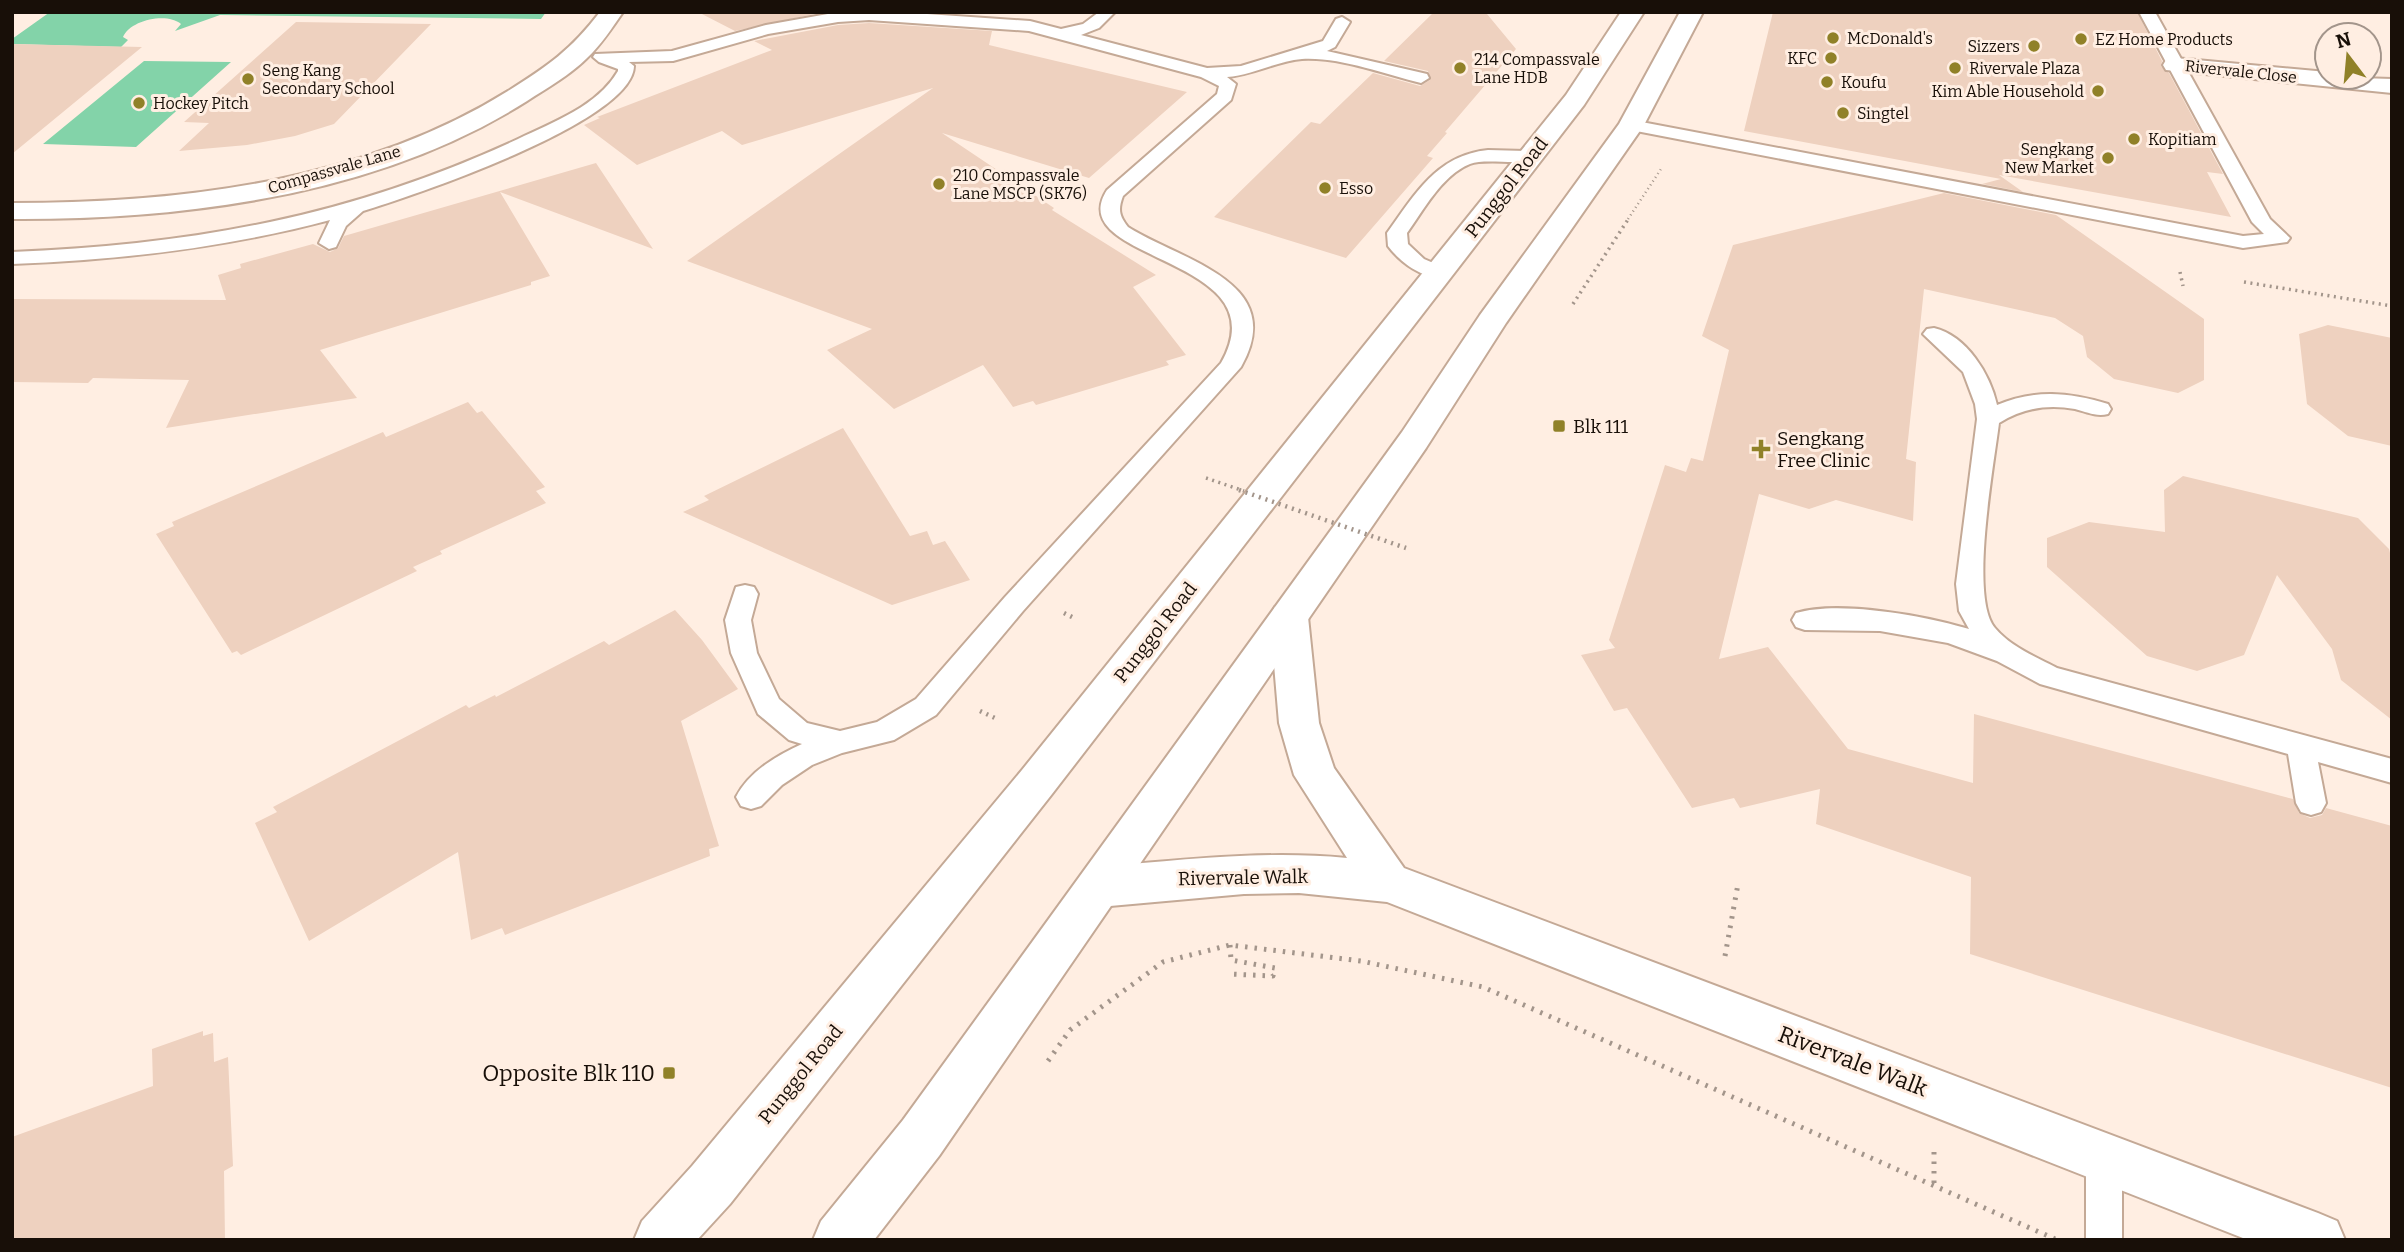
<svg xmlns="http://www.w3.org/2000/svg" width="2404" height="1252" viewBox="0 0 2404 1252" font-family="Bitter,serif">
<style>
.green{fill:#83d3a9}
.building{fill:#eed1bf}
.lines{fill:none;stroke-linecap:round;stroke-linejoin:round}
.service-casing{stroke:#c4a996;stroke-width:4}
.minor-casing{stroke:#c4a996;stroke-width:4}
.secondary-casing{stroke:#c4a996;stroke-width:4}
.path-far3{stroke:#a3958b;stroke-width:2.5;stroke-dasharray:1 3.5;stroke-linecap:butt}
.path-far2{stroke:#a3958b;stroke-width:3.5;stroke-dasharray:2 4.5;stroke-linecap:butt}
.path-far1{stroke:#a3958b;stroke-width:4.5;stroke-dasharray:2 5;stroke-linecap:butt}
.path{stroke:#a3958b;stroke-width:5;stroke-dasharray:2.5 7;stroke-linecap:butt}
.service{fill:#fff;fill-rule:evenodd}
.minor{fill:#fff;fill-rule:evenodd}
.secondary{fill:#fff;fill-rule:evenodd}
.path-bridge-far1{stroke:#a3958b;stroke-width:3.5;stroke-dasharray:2 4.5;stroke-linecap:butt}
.path-bridge{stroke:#a3958b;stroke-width:4.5;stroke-dasharray:2 5;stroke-linecap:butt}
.poi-dot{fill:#908128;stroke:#ffeee2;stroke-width:2.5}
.labels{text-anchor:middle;stroke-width:6;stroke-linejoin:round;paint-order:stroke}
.far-poi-label{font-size:16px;fill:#180f08;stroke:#ffeee2;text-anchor:start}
.far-street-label{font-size:16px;fill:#180f08;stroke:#ffeee2}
.street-label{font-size:19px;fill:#180f08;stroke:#ffeee2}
.poi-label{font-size:19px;fill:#180f08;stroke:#ffeee2;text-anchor:start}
.near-street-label{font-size:23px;fill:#180f08;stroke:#ffeee2}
.near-poi-label{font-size:23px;fill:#180f08;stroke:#ffeee2;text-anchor:end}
</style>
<rect width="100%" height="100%" fill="#ffeee2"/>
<path class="green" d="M50,12H546L541,19L220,15L175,31L181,24C167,12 130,20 123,37L128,40L121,47L12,44V39Z
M144,61L231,62L136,147L43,144Z"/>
<path class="building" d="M698,12H823L735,31Z
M1434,12L1487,14L1516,49L1445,132L1447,133L1427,156L1433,158L1346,258L1214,217L1311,122L1320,124L1373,73L1420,86L1430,80L1428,71L1384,61Z
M1773,12H2137L2162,61L2161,66L2169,73L2223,174L2207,172L2231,217L1999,175L2023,192L1982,184L2001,179L1744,131Z
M296,22L431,24L334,124L295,136L247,145L179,151L209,123L184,122Z
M869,23L992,31L989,45L1187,92L1089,178L942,133L1054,208L1052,210L1156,275L1133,287L1186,355L1166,361L1169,365L1036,405L1033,401L1013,407L983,365L894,409L827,350L872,329L687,261L933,88L742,145L722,131L637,165L584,125L600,118L597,117L772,50L754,41L838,25Z
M12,44L142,47L12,154Z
M596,163L653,249L500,192L550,276L531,282V285L320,350L357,398L166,428L189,380L93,378L88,383L12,382V299L226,300L218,275L241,268L240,264L313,244L330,252L338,248L344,236Z
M1944,193L2056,215L2204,319V380L2178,393L2114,379L2087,357L2083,336L2055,318L1924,289L1906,459L1916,462L1913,521L1836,500L1809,509L1759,494L1719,659L1768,647L1848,749L1973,783L1974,714L2293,799L2299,813L2310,818L2322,815L2326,808L2392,826V1088L1970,954L1971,877L1816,824L1820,789L1740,808L1734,798L1692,808L1627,708L1614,711L1581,655L1615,648L1609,640L1665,465L1686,472L1691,458L1703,461L1729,350L1702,336L1733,245Z
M2328,325L2392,338V446L2348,436L2307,404L2299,334Z
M468,402L477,413L482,411L545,487L536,491L546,503L440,551L442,554L413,567L417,571L241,655L237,651L232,653L156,534L174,526L172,522L383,432L386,437Z
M843,428L910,536L927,531L933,545L945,541L970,580L892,605L683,512L709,500L704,496Z
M2183,476L2358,518L2389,549L2392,561V720L2341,680L2332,649L2277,575L2244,655L2197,671L2147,656L2047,567V538L2089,522L2165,532L2164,490Z
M675,610L702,640L738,689L681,721L719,846L709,849L710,856L505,935L502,928L471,940L458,852L309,941L255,823L277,812L273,807L466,705L469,708L495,695L496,697L604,641L609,645Z
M203,1031V1036L213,1033L214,1062L228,1057L233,1166L224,1171L225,1240H12V1137L153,1086L152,1049Z"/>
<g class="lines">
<g class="service-casing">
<path id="service" d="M839,12H898L1030,21L1061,29L1083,24L1099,12H1115L1099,28L1081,35L1207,68L1241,66L1323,41L1336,19L1342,17L1350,22L1335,47L1327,51L1427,74L1429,78L1421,83C1383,74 1341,57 1302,59C1277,61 1253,75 1227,77L1236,84L1231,100L1123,196C1118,209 1119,216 1128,227C1179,260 1290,281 1241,367L1023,611L936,715L894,740L842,753L812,765L782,785L761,806L751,809L741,806L736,797C749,772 777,755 802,744L789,740L758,714L731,653L725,620L736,587L745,585L754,587L758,594L751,620L757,653L779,699L807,723L840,731L877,722L916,699L1005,597L1221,363C1283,255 1060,263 1107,190L1217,94L1219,86L1201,77L1029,31L869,20L838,22L768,34L673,61L629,62L634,66C633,122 412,196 363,211L346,226L336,247L329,249L319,243L330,220C225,248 120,260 12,264V252C194,245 352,216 518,139C553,122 598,106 618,71V69L599,62L593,57L595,54L672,51L766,25Z
M2139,12H2155L2270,219L2290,238L2287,242L2243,248L1631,130L1622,125L1631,120L2243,236L2264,234L2252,222Z
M1488,150L1530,151L1539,156C1529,168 1487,157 1470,164C1442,175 1423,211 1407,233L1408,244L1424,259L1445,268L1448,272L1445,276C1424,281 1400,262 1388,246L1387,233C1415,194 1437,155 1488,150Z
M1934,328C1967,336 1990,374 1997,405C2035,389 2069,392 2108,404L2111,409L2108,414C2096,417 2087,412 2075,409C2047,404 2023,408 1999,423C1994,465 1969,598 1995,628C2011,647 2036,657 2057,668L2392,759V783L2318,762L2326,803L2321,812L2311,815L2301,812L2296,803L2288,754L2040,684L1997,661L1948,643L1880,631L1805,630L1796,627L1792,620L1796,613C1839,600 1926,616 1969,629L1959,611L1956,584L1977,419L1975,404L1963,372L1923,334L1927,329Z
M2104,1140L2117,1145L2122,1158V1240H2086V1158L2091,1145Z"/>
</g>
<g class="minor-casing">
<path id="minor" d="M600,12H623C612,28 601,45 587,58C570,75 547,88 527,101C379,195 185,220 12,219V203C181,203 362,182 508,91C548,66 571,50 600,12Z
M2175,58L2327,72V77L2392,79V93L2166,70L2163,65L2166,60Z
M1289,603L1303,607L1308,617L1319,723L1334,768L1404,868L2318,1213L2337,1221L2345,1240H2248L1387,902L1299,893L1244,894L1099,907L1083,901L1076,887L1083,873L1099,867C1182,860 1264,850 1347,858L1294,775L1279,723L1270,617L1275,607Z"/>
</g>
<g class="secondary-casing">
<path id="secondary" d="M1621,12H1644L1584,105L1052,794L730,1204L697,1240H634L642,1221L692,1166L1022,770L1566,95Z
M1680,12H1703L1644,125L1506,323L1426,448L939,1156L874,1240H813L821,1221L903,1120L1402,432L1480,315L1619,124Z"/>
</g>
<path class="path-far3" d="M1628,219L1661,169"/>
<path class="path-far2" d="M2180,272L2183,286
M2244,282L2392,306
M1573,304L1629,218"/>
<path class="path-far1" d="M1064,613L1076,619
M980,711L995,718"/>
<path class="path" d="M1230,945L1231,960L1275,968L1273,976L1230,974
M1725,956L1738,884
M1048,1061L1070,1030L1163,962L1230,945L1361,961L1483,987L2055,1239
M1934,1152V1184"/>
<use href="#service" class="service"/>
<use href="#minor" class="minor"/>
<use href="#secondary" class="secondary"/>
<path class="path-bridge-far1" d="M1206,478L1244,491"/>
<path class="path-bridge" d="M1239,490L1406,548"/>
</g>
<g class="poi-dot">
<circle cx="1833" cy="38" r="7"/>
<circle cx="2081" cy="39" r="7"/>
<circle cx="2034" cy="46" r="7"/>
<circle cx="1831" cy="58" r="7"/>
<circle cx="1460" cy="68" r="7"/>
<circle cx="1955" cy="68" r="7"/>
<circle cx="248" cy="79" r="7"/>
<circle cx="1827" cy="82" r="7"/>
<circle cx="2098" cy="91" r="7"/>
<circle cx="139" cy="103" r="7"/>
<circle cx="1843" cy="113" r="7"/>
<circle cx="2134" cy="139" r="7"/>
<circle cx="2108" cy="158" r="7"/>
<circle cx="939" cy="184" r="7"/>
<circle cx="1325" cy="188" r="7"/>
<rect x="1552" y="419" width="14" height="14" rx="3.5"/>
<path d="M1757.5 438.5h7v7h7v7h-7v7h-7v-7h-7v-7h7z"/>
<rect x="662" y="1066" width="14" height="14" rx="3.5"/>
</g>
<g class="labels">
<g class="far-poi-label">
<text x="1847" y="44">McDonald's</text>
<text x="2095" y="45">EZ Home Products</text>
<text x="2020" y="52" text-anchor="end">Sizzers</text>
<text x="1817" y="64" text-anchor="end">KFC</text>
<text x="1474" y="65">214 Compassvale<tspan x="1474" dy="18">Lane HDB</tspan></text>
<text x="1969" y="74">Rivervale Plaza</text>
<text x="262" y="76">Seng Kang<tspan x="262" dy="18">Secondary School</tspan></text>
<text x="1841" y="88">Koufu</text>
<text x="2084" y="97" text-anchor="end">Kim Able Household</text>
<text x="153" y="109">Hockey Pitch</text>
<text x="1857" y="119">Singtel</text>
<text x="2148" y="145">Kopitiam</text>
<text x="2094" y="155" text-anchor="end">Sengkang<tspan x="2094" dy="18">New Market</tspan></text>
<text x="953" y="181">210 Compassvale<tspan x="953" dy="18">Lane MSCP (SK76)</tspan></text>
<text x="1339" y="194">Esso</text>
</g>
<g class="far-street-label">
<text transform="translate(2241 71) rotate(6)" y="6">Rivervale Close</text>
<text transform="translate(334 169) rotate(-16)" y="6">Compassvale Lane</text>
</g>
<g class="street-label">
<text transform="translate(1506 187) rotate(-52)" y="7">Punggol Road</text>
<text transform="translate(1155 632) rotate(-52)" y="7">Punggol Road</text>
<text transform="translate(1243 877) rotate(-1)" y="7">Rivervale Walk</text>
<text transform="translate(800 1074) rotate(-51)" y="7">Punggol Road</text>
</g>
<g class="poi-label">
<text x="1573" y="433">Blk 111</text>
<text x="1777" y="445">Sengkang<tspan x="1777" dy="22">Free Clinic</tspan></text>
</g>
<g class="near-street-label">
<text transform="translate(1853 1061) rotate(21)" y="8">Rivervale Walk</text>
</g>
<g class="near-poi-label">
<text x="655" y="1081">Opposite Blk 110</text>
</g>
</g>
<rect width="2404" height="1252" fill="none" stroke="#180f08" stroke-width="28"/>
<g transform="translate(2348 56) rotate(344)"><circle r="33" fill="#ffeee2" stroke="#a3958b" stroke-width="2"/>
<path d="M0-5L12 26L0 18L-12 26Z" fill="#908128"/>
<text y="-10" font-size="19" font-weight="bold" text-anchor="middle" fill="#180f08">N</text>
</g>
</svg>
